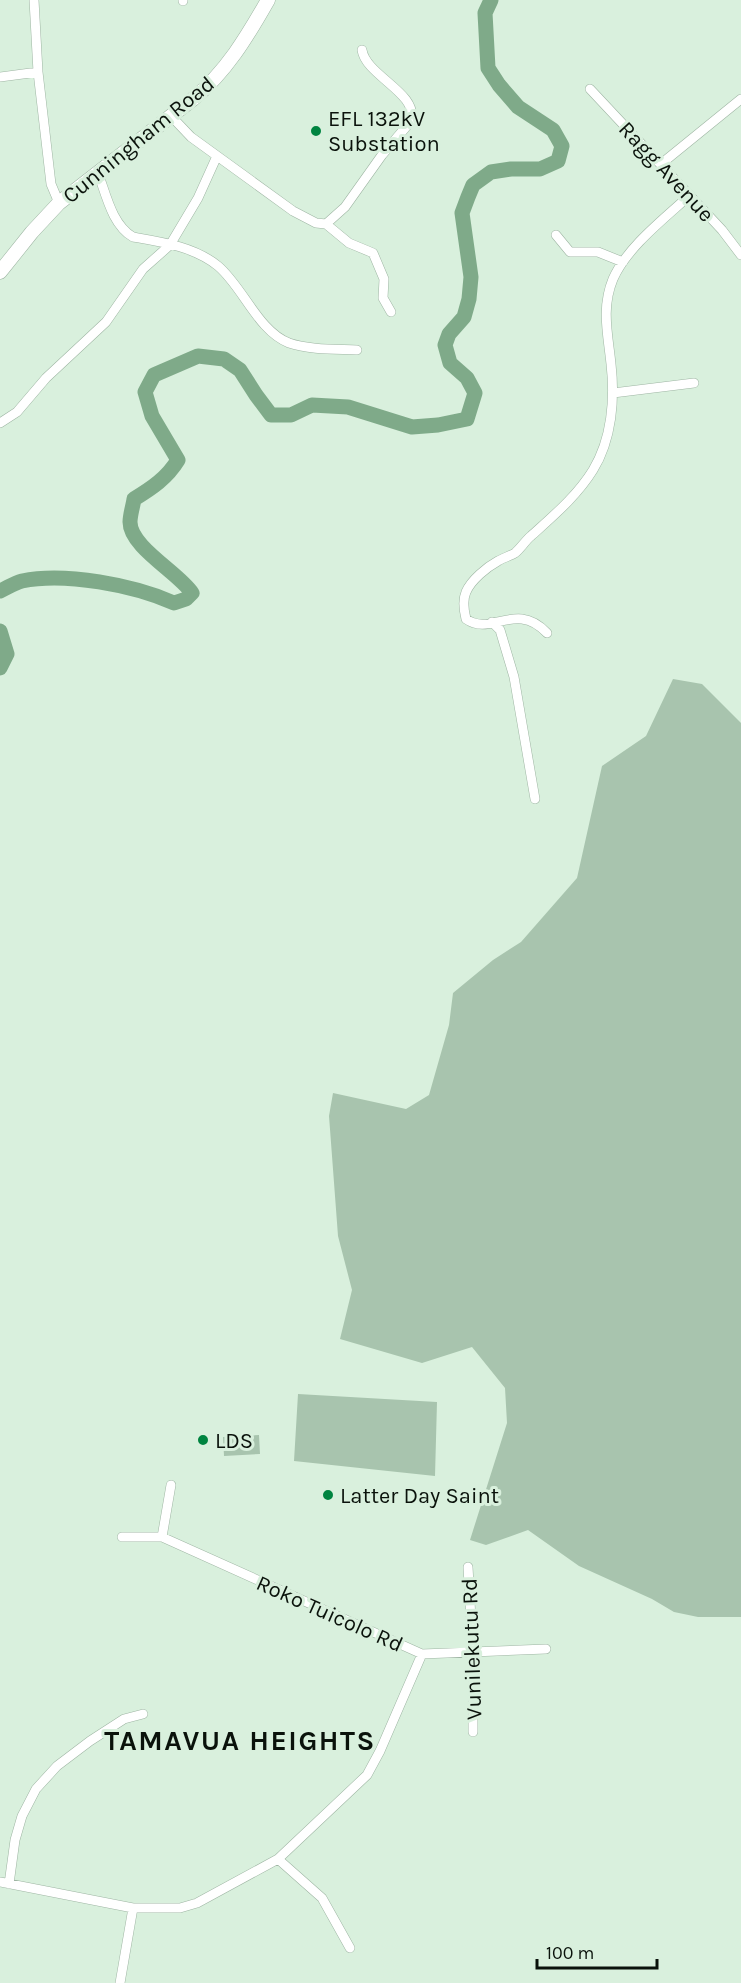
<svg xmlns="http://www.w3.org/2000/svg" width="741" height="1983" viewBox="0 0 741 1983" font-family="Karla,sans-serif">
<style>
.green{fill:#a8c4ae}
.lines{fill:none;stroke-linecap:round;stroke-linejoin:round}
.river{stroke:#7faa89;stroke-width:15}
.street-casing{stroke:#9eb5a3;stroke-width:10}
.secondary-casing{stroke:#9eb5a3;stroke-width:15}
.street{stroke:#fff;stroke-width:9}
.secondary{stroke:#fff;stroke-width:14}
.poi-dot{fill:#008440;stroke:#d9f0dd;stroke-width:2}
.labels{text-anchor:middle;stroke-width:6;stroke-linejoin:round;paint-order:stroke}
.poi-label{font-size:22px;fill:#0a120b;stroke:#d9f0dd;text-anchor:start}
.street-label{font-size:22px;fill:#0a120b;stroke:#d9f0dd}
.district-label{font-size:28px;font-weight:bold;letter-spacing:1.5px;fill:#0a120b;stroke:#d9f0dd}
</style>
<rect width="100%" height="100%" fill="#d9f0dd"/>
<path class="green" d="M673,679L702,684L741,723V1617H698L674,1612L652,1599L579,1566L528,1530L486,1545L470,1540L507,1423L505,1388L472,1347L422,1363L340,1339L352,1290L338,1236L329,1116L333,1093L406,1109L429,1095L449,1025L453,993L493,960L521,942L577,878L602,766L646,736Z
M298,1394L437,1402L435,1476L294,1461Z
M259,1435L260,1454L224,1456L223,1437Z"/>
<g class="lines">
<path class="river" d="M0,591C7,588 14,583 22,581C65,572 134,585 174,603L186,599L192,593C179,573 130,547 130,522C130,515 133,506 134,499C152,488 167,478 178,460L152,416L145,392L154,375L198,356L224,359L240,370L256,395L271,415H291L312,405L348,407L412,427L438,425L467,419L475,393L467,378L450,363L445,345L449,334L464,317L469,299L471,277L462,213L468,197L473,185L491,172L511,169H540L558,161L562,146L553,130L518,107L499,85L488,68L485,13L491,0
M0,631L7,654L0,668"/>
<g class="street-casing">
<path id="street" d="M34,0L38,72L51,184L59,203
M183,1V0
M0,77L38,72
M590,89L722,230L741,255
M171,116L191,137L293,211L316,223L326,224L345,207L382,155L411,121C419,93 366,76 362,50
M661,164L741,99
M98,173C106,194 112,225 133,237C162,242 195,247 218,266C243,287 258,331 289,343C310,350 336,349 357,350
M326,224L349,243L373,253L384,279L383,298L391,312
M556,235L570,252H598L623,262
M613,393L694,383
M0,423L17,412L46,378L106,322L143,269L170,245L198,198L217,156
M492,622L500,630L514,677L535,799
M547,633C516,600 491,637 466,619C464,611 462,601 466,592C471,580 487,567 498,561C503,558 510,556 515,553C521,548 525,541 531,536C553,516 577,496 593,470C612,439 615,399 611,364C608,334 601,308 613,279C627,247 665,218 690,195
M122,1537H162L422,1654L546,1649
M162,1537L171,1485
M468,1567L473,1653V1732
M278,1859L322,1898L350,1948
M0,1882L133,1908H180L197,1903L278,1859L367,1775L380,1751L422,1654
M9,1884L15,1840L22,1816L36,1789L57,1766L90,1741L124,1719L143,1714
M120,1983L133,1908"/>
</g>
<g class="secondary-casing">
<path id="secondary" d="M0,272L32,232L59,203L193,99C226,72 247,37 268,0"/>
</g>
<use href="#street" class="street"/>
<use href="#secondary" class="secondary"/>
</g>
<g class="poi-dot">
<circle cx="316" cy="131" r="6"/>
<circle cx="203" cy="1440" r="6"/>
<circle cx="328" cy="1495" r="6"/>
</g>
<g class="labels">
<g class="poi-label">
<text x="328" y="126">EFL 132kV<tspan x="328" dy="25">Substation</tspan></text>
<text x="215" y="1448">LDS</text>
<text x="340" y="1503">Latter Day Saint</text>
</g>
<g class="street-label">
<text transform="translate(138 139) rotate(-39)" y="8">Cunningham Road</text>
<text transform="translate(667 171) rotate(47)" y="8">Ragg Avenue</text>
<text transform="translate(330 1613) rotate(24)" y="8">Roko Tuicolo Rd</text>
<text transform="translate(471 1649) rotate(-92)" y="8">Vunilekutu Rd</text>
</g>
<g class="district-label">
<text x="240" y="1750">TAMAVUA HEIGHTS</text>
</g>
</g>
<path d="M537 1959v9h120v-9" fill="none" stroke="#0a120b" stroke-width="3"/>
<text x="546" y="1959" font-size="18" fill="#0a120b" stroke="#d9f0dd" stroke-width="4.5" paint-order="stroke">100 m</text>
</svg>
